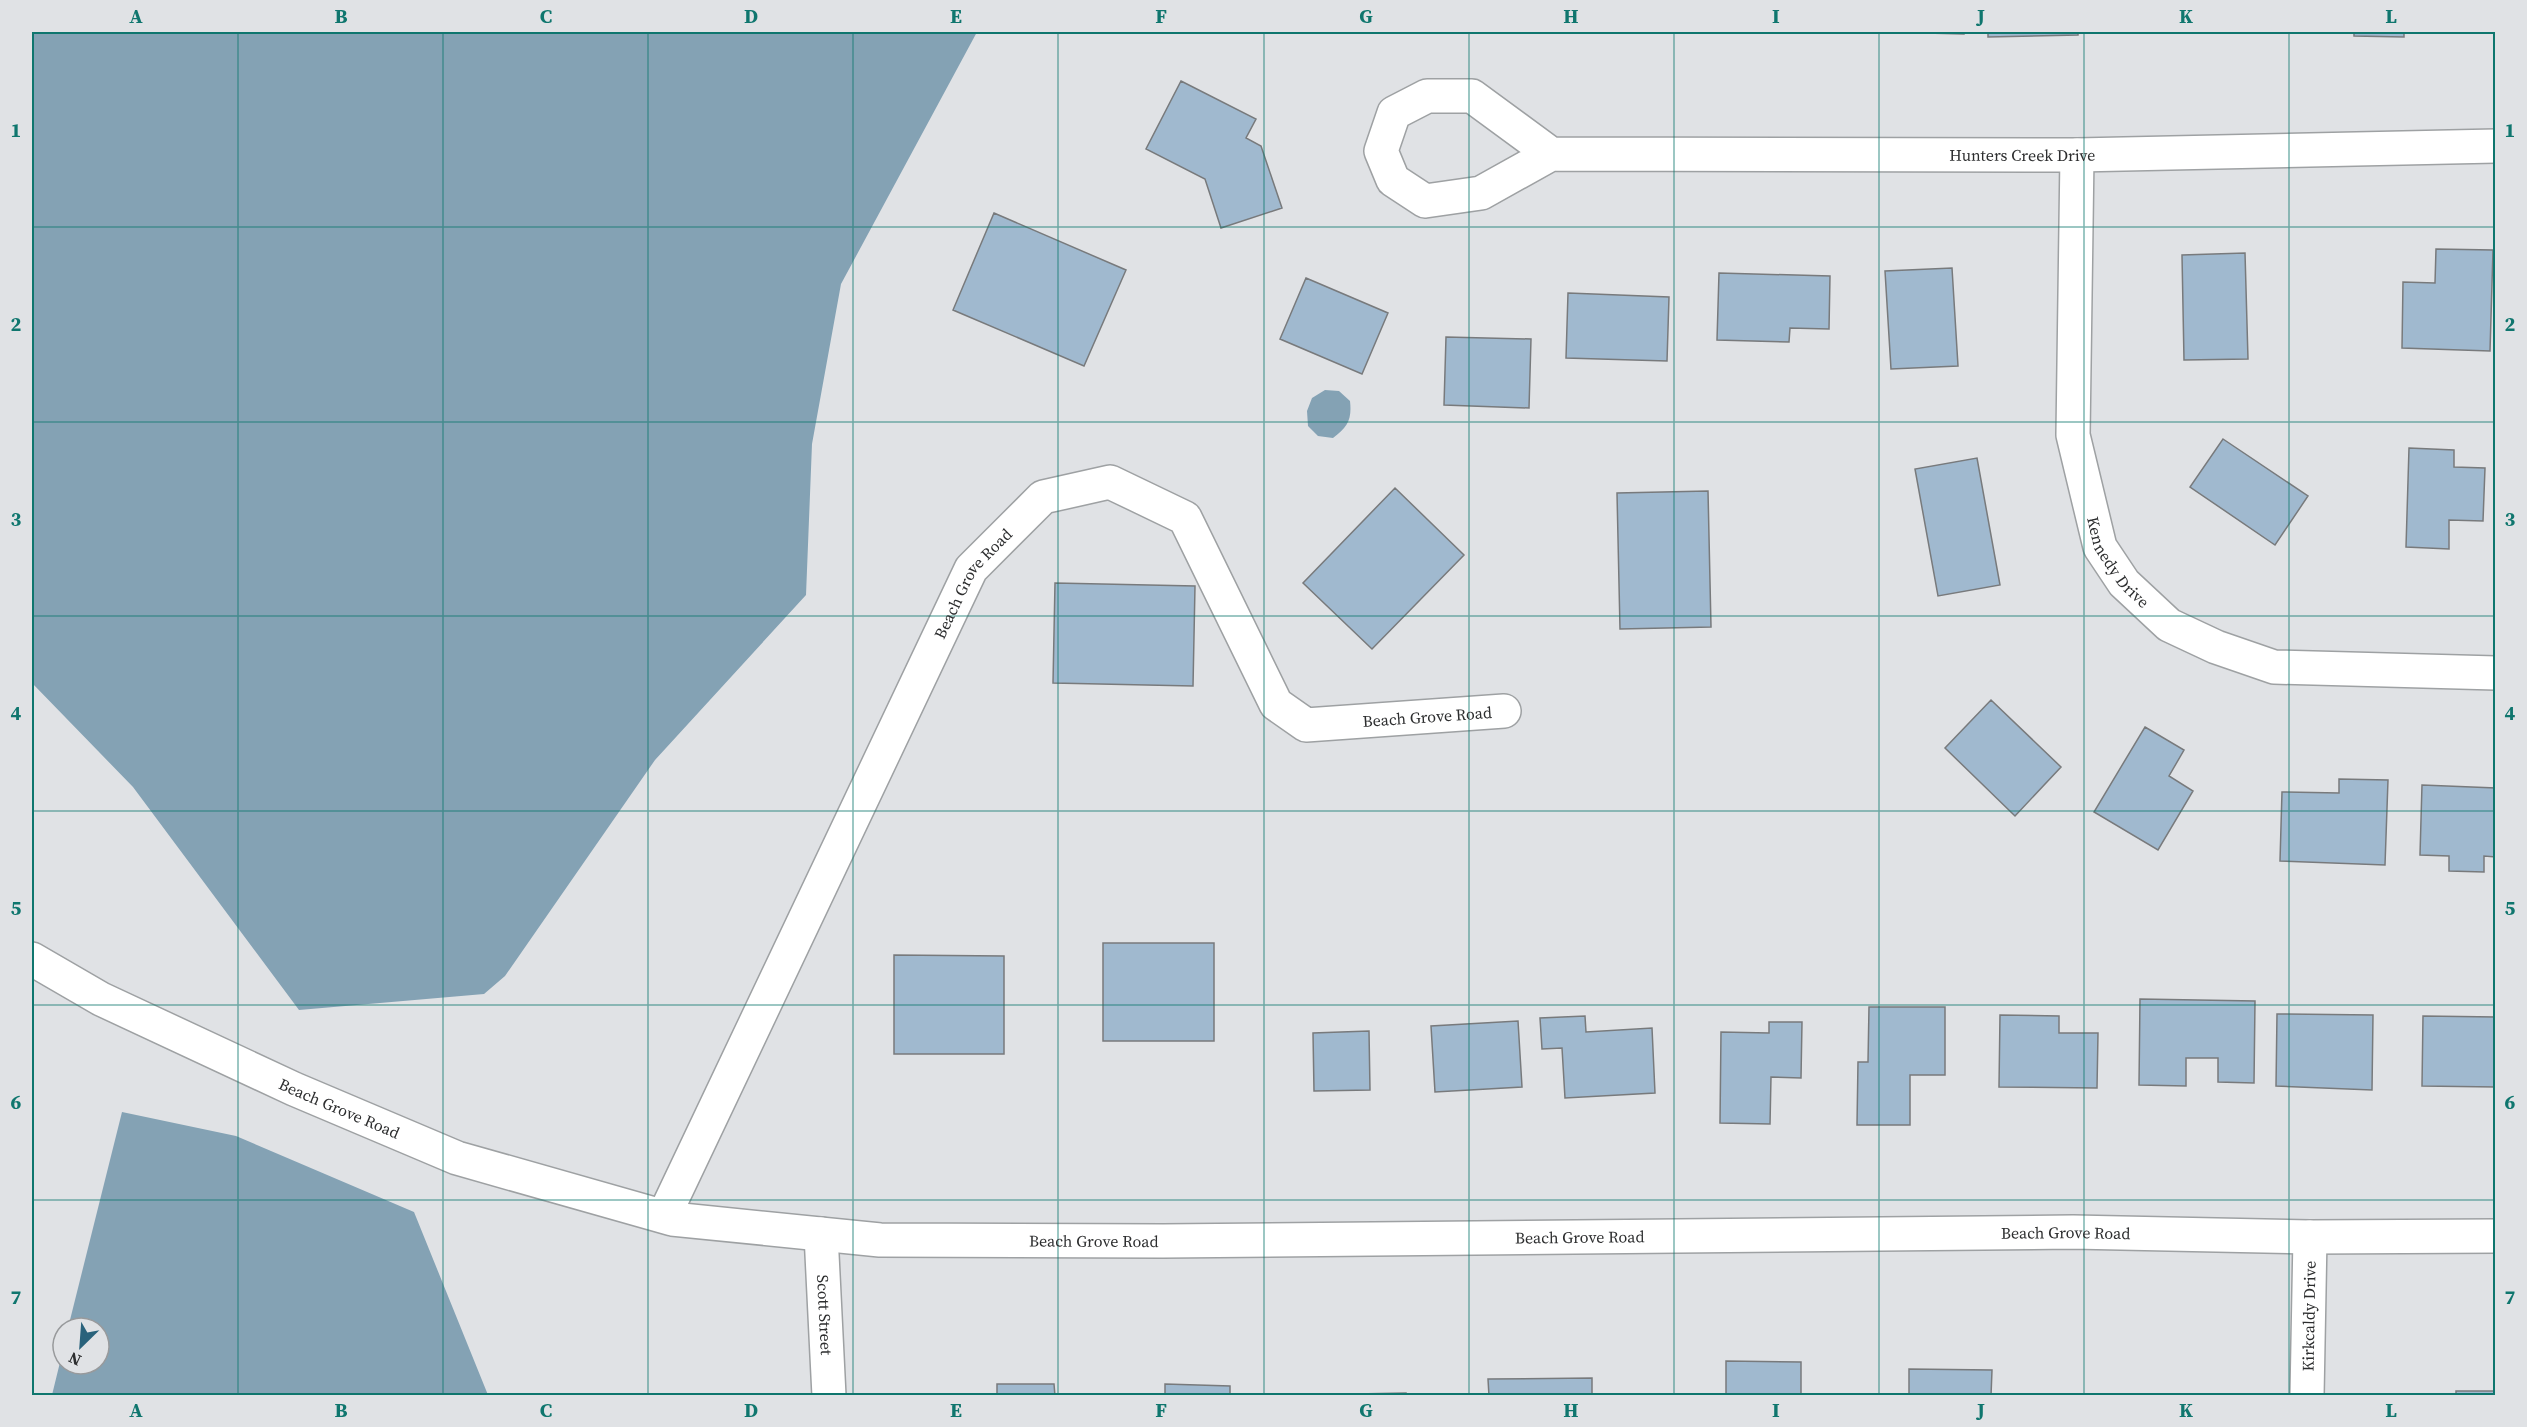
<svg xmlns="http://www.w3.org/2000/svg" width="2527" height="1427" viewBox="0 0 2527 1427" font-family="'Source Serif 4',serif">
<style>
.water{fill:#84a2b4}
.building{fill:#a0b9cf;stroke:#787a7c;stroke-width:1.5}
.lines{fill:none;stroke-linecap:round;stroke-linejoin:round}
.minor-casing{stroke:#9ea1a3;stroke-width:36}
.minor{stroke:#fff;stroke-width:33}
.grid{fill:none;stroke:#0f766e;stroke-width:1.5;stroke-opacity:0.55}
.labels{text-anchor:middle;stroke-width:6;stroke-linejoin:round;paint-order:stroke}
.street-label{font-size:16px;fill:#2d2e2f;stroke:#e0e2e5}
.neatline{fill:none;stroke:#0f766e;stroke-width:2}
.grid-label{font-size:20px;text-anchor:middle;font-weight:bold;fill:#0f766e}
</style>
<rect width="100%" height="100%" fill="#e0e2e5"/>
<path class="water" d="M32,32H977L841,284L812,444L806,595L655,760L505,976L484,994L299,1010L133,787L32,683Z
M1325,390L1339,391L1350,401C1352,419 1348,427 1333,438L1318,436L1308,426L1307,411L1312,398Z
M122,1112L236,1136L414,1212L488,1395H52L63,1350V1364H99V1328H68Z"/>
<path class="building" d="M1885,32H1964V34Z
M1988,32H2078V35L1988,37Z
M2354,32H2404V37L2354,36Z
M1181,81L1256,119L1246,138L1261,146L1282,208L1221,228L1205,179L1146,149Z
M994,213L1126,270L1084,366L953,310Z
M2436,249L2493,250L2490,351L2402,348L2403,282L2435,283Z
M2245,253L2248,359L2184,360L2182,255Z
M1952,268L1958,366L1891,369L1885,271Z
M1719,273L1830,276L1829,329L1790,328L1789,342L1717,340Z
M1306,278L1388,313L1362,374L1280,339Z
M1568,293L1669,297L1667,361L1566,358Z
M1446,337L1531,339L1529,408L1444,405Z
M2223,439L2308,496L2275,545L2190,487Z
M2409,448L2454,450V467L2485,468L2483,521L2449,520V549L2406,547Z
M1977,458L2000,585L1938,596L1915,469Z
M1395,488L1464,555L1372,649L1303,583Z
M1708,491L1711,627L1620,629L1617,493Z
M1055,583L1195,586L1193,686L1053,683Z
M1991,700L2061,767L2015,816L1945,748Z
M2145,727L2184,750L2169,776L2193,791L2158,850L2094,812Z
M2339,779L2388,780L2385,865L2280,861L2282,792L2339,793Z
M2422,785L2496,788V857L2484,856V872L2449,871V856L2420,855Z
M1103,943H1214V1041H1103Z
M894,955L1004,956V1054H894Z
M2140,999L2255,1001L2254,1083L2218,1082V1058H2186V1086L2139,1085Z
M1869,1007H1945V1075H1910V1125H1857L1858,1062H1868Z
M2277,1014L2373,1015L2372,1090L2276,1086Z
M2000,1015L2059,1016V1033H2098L2097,1088L1999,1087Z
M1585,1016L1586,1032L1652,1028L1655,1093L1565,1098L1562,1048L1542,1049L1540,1018Z
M2423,1016L2496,1017V1087L2422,1086Z
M1518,1021L1522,1087L1435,1092L1431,1026Z
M1769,1022H1802L1801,1078L1771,1077L1770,1124L1720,1123L1721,1032L1769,1033Z
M1369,1031L1370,1090L1314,1091L1313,1033Z
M1726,1361L1801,1362V1396H1726Z
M1909,1369L1992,1370L1991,1396H1909Z
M1592,1378V1396H1489L1488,1379Z
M997,1384H1054L1055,1396H997Z
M1165,1384L1230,1386V1396H1165Z
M2456,1391H2496V1396H2456Z
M1406,1393V1396L1302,1395Z"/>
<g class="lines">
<g class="minor-casing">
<g id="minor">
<path id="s1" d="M1551,154L1472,96H1427L1394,113L1381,151L1393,180L1425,201L1481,193L1551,154L2077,155L2496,146"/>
<path id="s2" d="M2077,155L2073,435L2100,547L2124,583L2169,625L2216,647L2274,667L2496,673"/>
<path id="s3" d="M32,959L101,999L294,1089L457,1158L672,1219L880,1240L1163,1241L2073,1232L2310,1237L2496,1236"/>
<path id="s4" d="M664,1216L971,569L1043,497L1110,482L1185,518L1276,704L1306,725L1504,711"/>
<path id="s5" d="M821,1234L829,1396"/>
<path id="s6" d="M2307,1396L2310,1237"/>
</g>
</g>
<use href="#minor" class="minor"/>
</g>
<path class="grid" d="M238,32V1396M443,32V1396M648,32V1396M853,32V1396M1058,32V1396M1264,32V1396M1469,32V1396M1674,32V1396M1879,32V1396M2084,32V1396M2289,32V1396M32,227H2496M32,422H2496M32,616H2496M32,811H2496M32,1005H2496M32,1200H2496"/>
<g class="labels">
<g class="street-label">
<text dy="6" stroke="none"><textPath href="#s1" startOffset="898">Hunters Creek Drive</textPath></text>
<text dy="6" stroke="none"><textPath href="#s2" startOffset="417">Kennedy Drive</textPath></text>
<text dy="6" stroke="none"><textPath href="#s4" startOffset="705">Beach Grove Road</textPath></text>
<text dy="6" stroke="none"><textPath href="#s4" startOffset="1335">Beach Grove Road</textPath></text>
<text dy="6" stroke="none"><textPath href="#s3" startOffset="342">Beach Grove Road</textPath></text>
<text dy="6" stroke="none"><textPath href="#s3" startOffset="2088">Beach Grove Road</textPath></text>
<text dy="6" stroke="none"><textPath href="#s3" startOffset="1602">Beach Grove Road</textPath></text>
<text dy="6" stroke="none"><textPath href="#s3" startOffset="1116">Beach Grove Road</textPath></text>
<text dy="6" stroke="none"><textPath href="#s5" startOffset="81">Scott Street</textPath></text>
<text dy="6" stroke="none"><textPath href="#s6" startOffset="80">Kirkcaldy Drive</textPath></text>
</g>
</g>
<rect width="2527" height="1427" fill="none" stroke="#e0e2e5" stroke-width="66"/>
<g transform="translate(81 1346) rotate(205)"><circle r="28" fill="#e0e2e5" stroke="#989a9c" stroke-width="1.5"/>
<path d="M0-4.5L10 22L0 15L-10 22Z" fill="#29627b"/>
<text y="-9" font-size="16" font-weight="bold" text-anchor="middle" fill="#2d2e2f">N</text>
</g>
<rect x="33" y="33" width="2461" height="1361" class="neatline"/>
<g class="grid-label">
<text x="136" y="23">A</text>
<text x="341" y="23">B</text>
<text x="546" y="23">C</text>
<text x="751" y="23">D</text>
<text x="956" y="23">E</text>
<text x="1161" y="23">F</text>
<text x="1366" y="23">G</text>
<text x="1571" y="23">H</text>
<text x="1776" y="23">I</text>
<text x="1981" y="23">J</text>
<text x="2186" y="23">K</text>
<text x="2391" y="23">L</text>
<text x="16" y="137">1</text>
<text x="2510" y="137">1</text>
<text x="16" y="331">2</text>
<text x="2510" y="331">2</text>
<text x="16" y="526">3</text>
<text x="2510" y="526">3</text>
<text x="16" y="720">4</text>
<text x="2510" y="720">4</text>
<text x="16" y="915">5</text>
<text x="2510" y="915">5</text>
<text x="16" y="1109">6</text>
<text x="2510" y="1109">6</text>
<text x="16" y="1304">7</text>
<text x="2510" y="1304">7</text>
<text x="136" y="1417">A</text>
<text x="341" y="1417">B</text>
<text x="546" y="1417">C</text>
<text x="751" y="1417">D</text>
<text x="956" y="1417">E</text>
<text x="1161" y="1417">F</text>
<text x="1366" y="1417">G</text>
<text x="1571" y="1417">H</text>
<text x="1776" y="1417">I</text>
<text x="1981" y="1417">J</text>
<text x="2186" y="1417">K</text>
<text x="2391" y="1417">L</text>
</g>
</svg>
